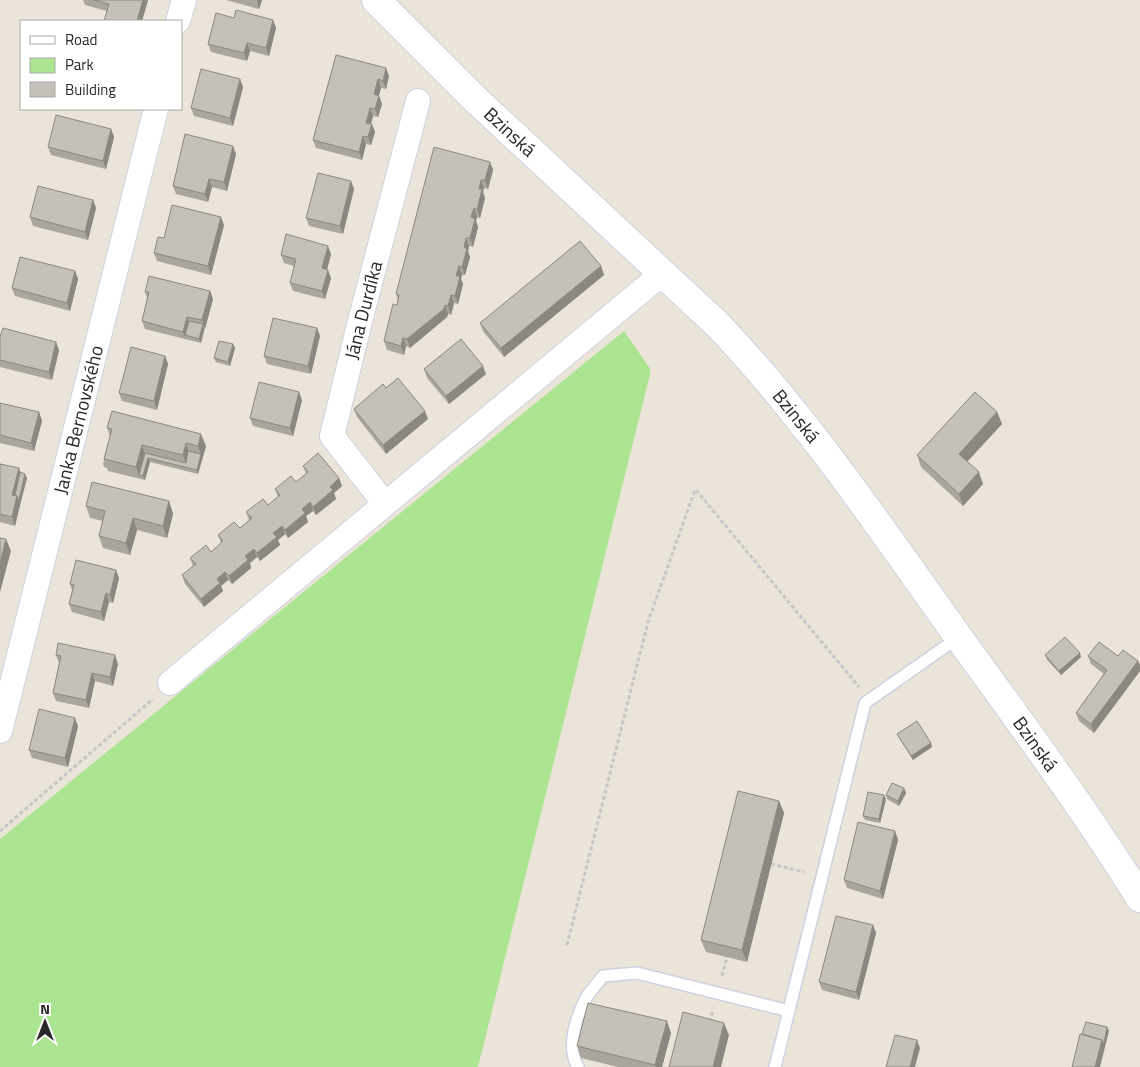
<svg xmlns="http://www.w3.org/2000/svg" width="1140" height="1067" viewBox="0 0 1140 1067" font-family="'Titillium Web',sans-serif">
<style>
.green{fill:#ace592}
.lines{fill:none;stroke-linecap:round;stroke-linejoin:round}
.lane-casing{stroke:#ced1e2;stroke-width:14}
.street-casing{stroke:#ced1e2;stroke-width:26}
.secondary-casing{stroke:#ced1e2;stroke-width:30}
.path{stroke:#c7c7c7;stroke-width:3;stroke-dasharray:4 2.5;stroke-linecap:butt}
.lane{stroke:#fff;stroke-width:11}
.street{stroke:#fff;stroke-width:24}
.secondary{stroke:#fff;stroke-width:28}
.wall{fill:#aaa69e}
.shaded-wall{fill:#8b8781}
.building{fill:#c6c1b8;stroke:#8b8781}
.labels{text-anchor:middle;stroke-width:4.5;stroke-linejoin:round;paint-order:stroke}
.street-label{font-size:19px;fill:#282828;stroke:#fff}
</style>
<rect width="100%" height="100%" fill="#ebe4d8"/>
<path class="green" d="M624,331L651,370L478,1067H0V839Z"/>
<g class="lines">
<g class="lane-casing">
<path id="lane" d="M578,1067C566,1048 576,1017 586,998C590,991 598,983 603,976L637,973L789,1011
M775,1067L865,703L959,637"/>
</g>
<g class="street-casing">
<g id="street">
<path d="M178,21L184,0"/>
<path id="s1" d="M385,504L332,436L359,325L418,101"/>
<path d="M170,683L663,273"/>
<path id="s2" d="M0,731L156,109"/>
</g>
</g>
<g class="secondary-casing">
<g id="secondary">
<path id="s3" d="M376,0L475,99L718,325C806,418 878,524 952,628C1016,717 1082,805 1140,898"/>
</g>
</g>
<path class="path" d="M696,490L859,687
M0,831L153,699
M771,864L804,872
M567,945L648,622L695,490
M722,976L727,957
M710,1022L713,1009"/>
<use href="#lane" class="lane"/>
<use href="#street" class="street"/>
<use href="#secondary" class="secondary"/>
</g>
<path class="wall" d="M83,0H148L142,21H104L107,11L85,5Z
M226,0H262L259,9Z
M234,18L273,20L276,28L269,56L250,51L247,61L211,52L208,44Z
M336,55L389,76L386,89L381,88L378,96L382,104L378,117L373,116L371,124L375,132L371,145L366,144L362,160L316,148L313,140Z
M243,87L233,126L194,116L191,108Z
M111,129L114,137L106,169L51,155L48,147Z
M233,146L236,154L227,191L212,187L208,202L176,194L173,186Z
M490,162L493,170L488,189L484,188L483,192L485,198L480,218L477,217L476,221L478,227L473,247L469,246L468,251L470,257L465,275H462L461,279L463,284L458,304L454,303L451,315L448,314L447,317L410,348L406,346L404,355L387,350L384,341L397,305L398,300L396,294Z
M354,189L343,234L309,226L306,218Z
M93,200L96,208L88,240L33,226L30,217Z
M224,225L211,275L157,261L154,253L164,238Z
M331,254L327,270L331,278L325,299L293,291L290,283L294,266L284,263L281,255Z
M601,266L604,275L504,357L483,331L480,323Z
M75,271L78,279L70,311L15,296L12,288Z
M210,291L213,299L201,343L145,329L142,321L147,298L145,292Z
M317,328L320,336L311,374L267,364L264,356Z
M0,337L59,350L52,380L0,367Z
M233,344L235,348L230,366L216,362L214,358Z
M165,356L168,364L157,410L122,401L119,393Z
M424,369L486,374L449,404L427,378Z
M386,388L428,419L386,454L357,417L354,409Z
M302,400L293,436L253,426L250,418Z
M0,403L39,412L42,421L34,451L0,443Z
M997,412L1002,424L967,462L983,484L963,506L921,467L917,455Z
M107,428L206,446L198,474L150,462L145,480L108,471L107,468H105L103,464L110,436Z
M0,464L20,472L27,478L15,526L0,522Z
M303,466L339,478L342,486L334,493L336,499L316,515L313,511L306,516L308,522L288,538L285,534L278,540L280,545L260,561L257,557L250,563L251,568L232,584L228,580L221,586L223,591L204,607L185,584L182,575L193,566L190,558L211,552L221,543L218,535L240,528L249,520L246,512L268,505L278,497L275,489L296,482L306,474Z
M169,501L173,514L167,538L137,530L130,555L103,548L99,536L103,521L90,518L86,506Z
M119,578L113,603L109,602L104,621L72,612L69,604L72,590L70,584Z
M56,655L118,664L113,686L95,681L89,708L56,701L53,693L59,663Z
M1045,655L1081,657L1061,675L1047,660Z
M1088,656H1118L1140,665V671L1094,733L1079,721L1076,713L1104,674L1091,664Z
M78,726L68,767L32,758L29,750Z
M897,734L932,747L913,760L899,738Z
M904,788L906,793L899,806L887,799L886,795Z
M886,799L880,823L865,820L863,816Z
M779,801L784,813L747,962L706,952L701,940Z
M895,831L898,840L883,899L847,888L844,880Z
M873,925L876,933L859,1000L822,990L819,982Z
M671,1033L662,1067H618L581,1058L577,1046Z"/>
<path class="shaded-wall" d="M143,0H148L142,21H137Z
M257,0H262L259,9Z
M273,20L276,28L269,56L266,48Z
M247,43L250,51L247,61L244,53Z
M386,68L389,76L386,89L383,81Z
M240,79L243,87L233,126L230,118Z
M378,79L381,88L377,103L374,94Z
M379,96L382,104L378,117L375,109Z
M370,108L373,116L369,131L366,123Z
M372,124L375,132L371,145L368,137Z
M111,129L114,137L106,169L103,161Z
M363,136L366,144L362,160L359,152Z
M233,146L236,154L227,191L224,182Z
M490,162L493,170L488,189L485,180Z
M209,179L212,187L208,202L205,194Z
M481,180L484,188L483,192L485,198L480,218L477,210L479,189Z
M351,181L354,189L343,234L340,226Z
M93,200L96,208L88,240L85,232Z
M474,208L477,217L476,221L478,227L473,247L470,238L471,217Z
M221,217L224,225L211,275L208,266Z
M466,238L469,246L468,251L470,257L465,275L462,267L464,247Z
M328,246L331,254L325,277L322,268Z
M459,266L462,275L461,279L463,284L458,304L455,296L456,276Z
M601,266L604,275L504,357L501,348Z
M328,270L331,278L325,299L322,291Z
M75,271L78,279L70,311L67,303Z
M210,291L213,299L205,329L202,320Z
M451,295L454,303L451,315L448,306Z
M445,305L448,314L447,317L410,348L407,339Z
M187,317L190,325L185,335L186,340L183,332Z
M203,324L204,329L201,343L199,339Z
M317,328L320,336L311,374L308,366Z
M403,338L406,346L404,355L401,346Z
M56,342L59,350L52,380L49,372Z
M233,344L235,348L230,366L228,362Z
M165,356L168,364L157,410L154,401Z
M483,366L486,374L449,404L446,396Z
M299,392L302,400L293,436L290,428Z
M425,411L428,419L386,454L383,445Z
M39,412L42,421L34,451L31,443Z
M997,412L1002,424L963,466L959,454Z
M201,434L206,446L198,474L197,470L201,454L198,446Z
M186,443L190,455L187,467L183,455Z
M142,445L146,457L139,475L136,467Z
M148,458L150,462L145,480L143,476Z
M19,468L22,477L16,499L12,495Z
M979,472L983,484L963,506L959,494Z
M25,474L27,478L20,504L19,500Z
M339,478L342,486L334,493L336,499L316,515L313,507L330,487Z
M17,496L20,504L15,526L12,517Z
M169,501L173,514L167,538L163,526Z
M310,502L313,511L306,516L308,522L288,538L285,530L302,509Z
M133,518L137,530L130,555L126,543Z
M282,526L285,534L278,540L280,545L260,561L257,553L273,533Z
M6,539L11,551L0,592V563Z
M254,549L257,557L250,563L251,568L232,584L229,576L245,556Z
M116,570L119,578L113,603L110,595Z
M225,572L228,580L221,586L223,591L204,607L201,599L217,579Z
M106,593L109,602L104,621L101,612Z
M1080,653L1081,657L1061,675L1059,671Z
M115,655L118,664L113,686L110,677Z
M1138,661L1140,665V671L1094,733L1091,724Z
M92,673L95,681L89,708L86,700Z
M75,718L78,726L68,767L65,758Z
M931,743L932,747L913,760L911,756Z
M904,788L906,793L899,806L898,801Z
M884,795L886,799L880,823L879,819Z
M779,801L784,813L747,962L742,950Z
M895,831L898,840L883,899L880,891Z
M873,925L876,933L859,1000L856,992Z
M667,1021L671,1033L662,1067H656L655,1065Z
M724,1023L729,1035L721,1067H713Z
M1107,1027L1109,1031L1100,1067H1095L1102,1040Z
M917,1040L920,1048L915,1067H910Z"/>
<path class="building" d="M94,0H143L137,21H104L109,4Z
M236,10L273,20L266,48L247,43L244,53L208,44L216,13L234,18Z
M336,55L386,68L383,81L378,79L374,94L379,96L375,109L370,108L366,123L372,124L368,137L363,136L359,152L313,140Z
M201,69L240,79L230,118L191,108Z
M56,115L111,129L103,161L48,147Z
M185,134L233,146L224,182L209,179L205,194L173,186Z
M434,147L490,162L485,180H481L479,189H482L477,210L474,208L471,217L475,219L470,238H466L464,247L467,249L462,267L459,266L456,276H460L455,296L451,295L448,306L445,305L444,309L407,339L403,338L401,346L384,341L393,304L397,305L399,295L396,294Z
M318,173L351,181L340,226L306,218Z
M38,186L93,200L85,232L30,217Z
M172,205L221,217L208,266L154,253L158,237L164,238Z
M286,234L328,246L322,268L328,270L322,291L290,283L296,259L281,255Z
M580,241L601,266L501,348L480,323Z
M20,257L75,271L67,303L12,288Z
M149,276L210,291L202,320L187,317L183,332L142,321L149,292H145Z
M273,318L317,328L308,366L264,356Z
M189,321L203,324L199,339L185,335Z
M3,328L56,342L49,372L0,360V337Z
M461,339L483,366L446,396L424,369Z
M219,341L233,344L228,362L214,358Z
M131,347L165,356L154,401L119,393Z
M398,378L425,411L383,445L354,409L383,384L386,388Z
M259,382L299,392L290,428L250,418Z
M975,392L997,412L959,454L979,472L959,494L917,455Z
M0,403L39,412L31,443L0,435Z
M112,411L201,434L198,446L186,443L183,455L142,445L136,467L104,459L112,429L107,428Z
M188,451L201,454L197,470L148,458L143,476L139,475L145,453L186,463Z
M318,453L339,478L330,487L333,490L313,507L310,502L302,509L305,513L285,530L282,526L273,533L277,537L257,553L254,549L245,556L248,560L229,576L225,572L217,579L220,583L201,599L182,575L196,564L190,558L206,545L211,552L223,541L218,535L234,522L240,528L252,518L246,512L263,499L268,505L280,495L275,489L291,476L296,482L308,472L303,466Z
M0,464L19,468L12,495L17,496L12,517L0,514Z
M20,472L25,474L19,500L17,496L15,495Z
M92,482L169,501L163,526L133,518L126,543L99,536L105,511L86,506Z
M0,538L6,539L0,563Z
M76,560L116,570L110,595L106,593L101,612L69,604L74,585L70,584Z
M1065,637L1080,653L1059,671L1045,655Z
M1099,642L1118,656L1123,650L1138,661L1091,724L1076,713L1107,670L1088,656Z
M58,643L115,655L110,677L92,673L86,700L53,693L61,656L56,655Z
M39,709L75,718L65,758L29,750Z
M917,721L931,743L911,756L897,734Z
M892,783L904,788L898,801L886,795Z
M738,791L779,801L742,950L701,940Z
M868,792L884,795L879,819L863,816Z
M858,822L895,831L880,891L844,880Z
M836,916L873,925L856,992L819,982Z
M588,1003L667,1021L655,1065L577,1046Z
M683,1012L724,1023L713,1067H669Z
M1086,1022L1107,1027L1104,1044L1102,1040L1082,1034Z
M1080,1034L1102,1040L1095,1067H1072Z
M895,1035L917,1040L910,1067H886Z"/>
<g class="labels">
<g class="street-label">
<text dy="7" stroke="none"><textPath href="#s3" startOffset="188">Bzinská</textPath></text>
<text dy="7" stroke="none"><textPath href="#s1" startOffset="216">Jána Durdíka</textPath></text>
<text dy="7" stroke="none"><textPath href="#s3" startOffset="592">Bzinská</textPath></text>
<text dy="7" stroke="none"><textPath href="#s2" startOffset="321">Janka Bernovského</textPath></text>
<text dy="7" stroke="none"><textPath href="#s3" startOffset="998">Bzinská</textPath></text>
</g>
</g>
<rect x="20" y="20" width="162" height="90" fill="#ffffff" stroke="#a9a9a9"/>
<rect x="30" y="36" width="25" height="8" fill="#ffffff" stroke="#a9a9a9"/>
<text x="65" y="45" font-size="15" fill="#282828">Road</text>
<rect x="30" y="58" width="25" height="15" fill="#ace592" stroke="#a9a9a9"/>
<text x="65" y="70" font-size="15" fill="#282828">Park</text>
<rect x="30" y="82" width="25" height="15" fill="#c6c1b8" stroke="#a9a9a9"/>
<text x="65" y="95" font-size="15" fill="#282828">Building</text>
<g transform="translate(45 1022)" stroke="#ffffff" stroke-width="4" paint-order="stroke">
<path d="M0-4L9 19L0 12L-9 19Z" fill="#282828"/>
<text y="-8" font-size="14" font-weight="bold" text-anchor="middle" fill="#282828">N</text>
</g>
</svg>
